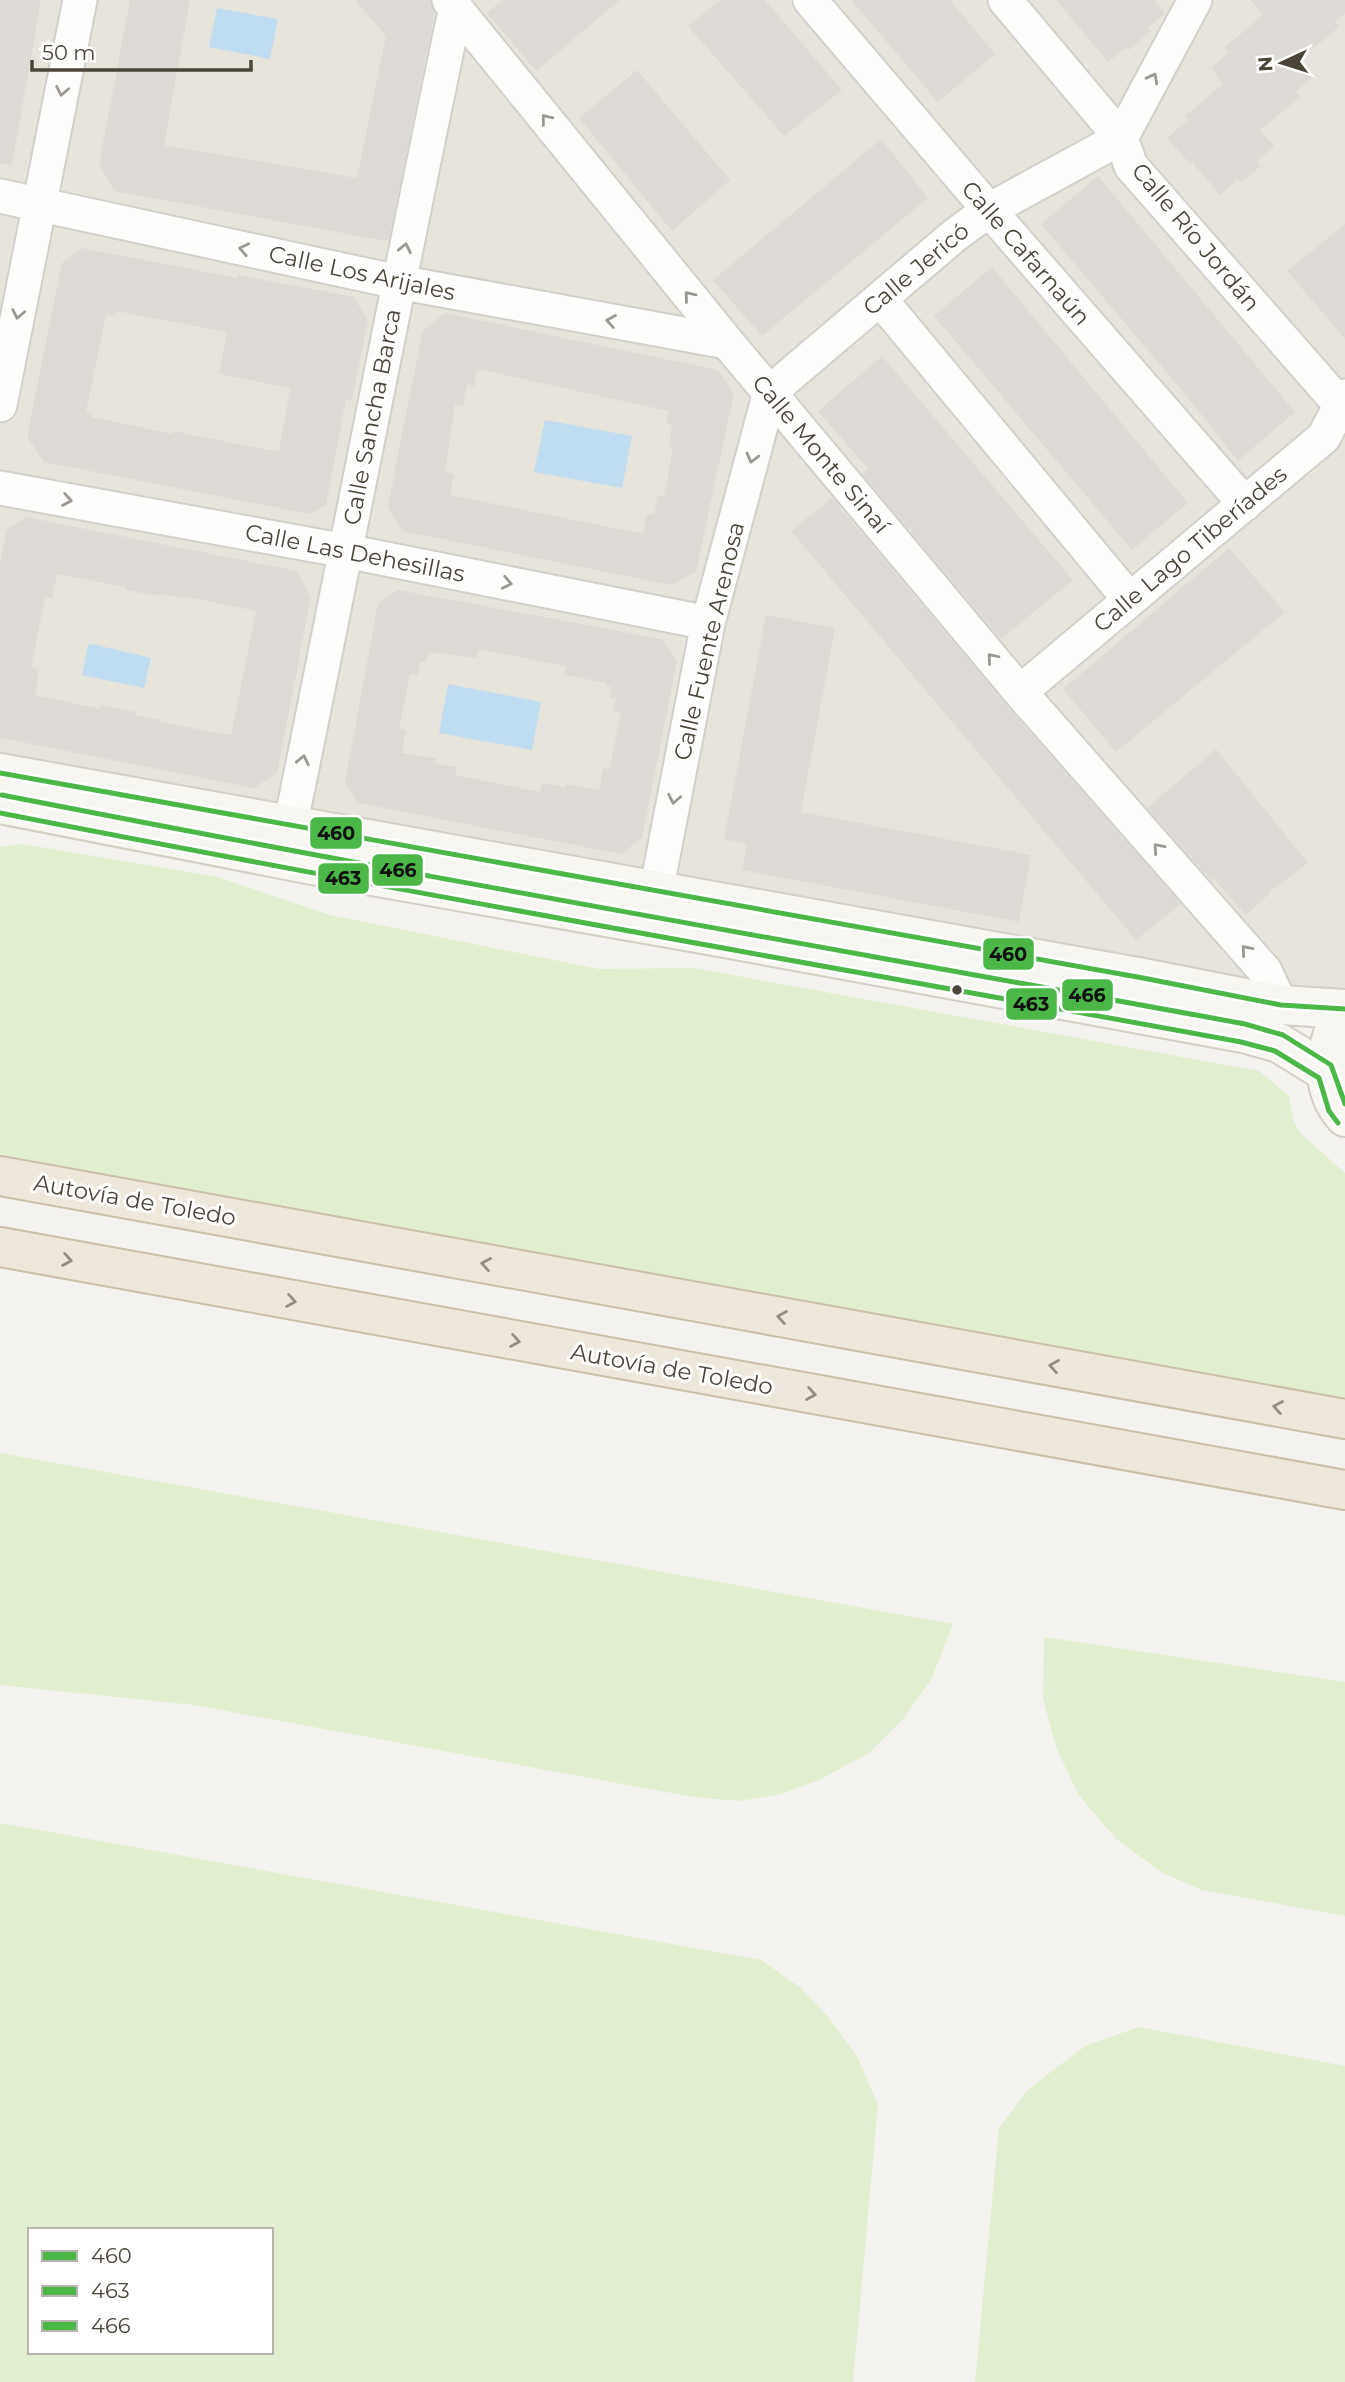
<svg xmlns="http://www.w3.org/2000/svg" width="1345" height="2382" viewBox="0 0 1345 2382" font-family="Montserrat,sans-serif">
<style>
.residential{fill:#e7e4dc}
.green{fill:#e1eecf;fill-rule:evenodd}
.water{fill:#c0ddf1}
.building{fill:#dedbd6;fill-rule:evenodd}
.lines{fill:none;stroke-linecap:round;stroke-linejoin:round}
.street-casing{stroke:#d2d0cb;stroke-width:37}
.secondary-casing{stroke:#d3cfc5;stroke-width:42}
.highway-casing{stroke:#ccbfa9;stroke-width:42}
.street{stroke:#fdfdfc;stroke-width:33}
.secondary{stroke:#f7f6f1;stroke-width:38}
.highway{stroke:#ede8db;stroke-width:38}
.bus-1-casing{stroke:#fff;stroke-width:10}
.bus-2-casing{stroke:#fff;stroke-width:10}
.bus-3-casing{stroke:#fff;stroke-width:10}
.bus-1{stroke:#4ab747;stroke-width:5}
.bus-2{stroke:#4ab747;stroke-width:5}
.bus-3{stroke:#4ab747;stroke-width:5}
.oneway{stroke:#9b9791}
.oneway2{stroke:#948e82}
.bus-dot{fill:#4b4439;stroke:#fff;stroke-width:2.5}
.labels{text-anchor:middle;stroke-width:6;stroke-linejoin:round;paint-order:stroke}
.street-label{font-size:23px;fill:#4b4439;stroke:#fff}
.line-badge{stroke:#fff;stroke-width:2.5}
.pale-badge-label{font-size:19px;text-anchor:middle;font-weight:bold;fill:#111}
</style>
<rect width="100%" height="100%" fill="#f4f2ee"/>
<path class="residential" d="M0,0H1345V992L1262,1018L0,807Z"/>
<path class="green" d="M23,844L218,877L330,915L599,969L694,968L1259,1071L1289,1096L1294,1122L1300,1133L1345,1173V1418L0,1154V847Z
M0,1453L953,1624L931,1680L903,1719L869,1753L819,1780L781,1794L739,1801L693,1797L194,1705L0,1685Z
M1044,1637L1345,1682V1916L1202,1890L1163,1873L1116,1839L1078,1794L1056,1747L1043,1698Z
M0,1823L761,1960L801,1988L829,2018L857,2056L878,2105L853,2382H0ZM30,2230H271V2352H30Z
M1139,2027L1345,2066V2382H975L999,2128L1027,2091L1057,2067L1087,2045Z"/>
<path class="water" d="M217,8L278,19L270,59L209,47Z
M545,420L632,436L622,488L534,472Z
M92,644L151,658L144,688L82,675L88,645Z
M448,684L541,702L532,750L439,733Z"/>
<path class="building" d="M0,0H41L12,165L0,164Z
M130,0H190L164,145L357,178L386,36L355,0H430L435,13L389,238L386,241L114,191L99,164Z
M503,0H620L536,71L487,13Z
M720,0H765L842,90L784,136L688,26Z
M851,0H950L995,54L938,102Z
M1056,0H1154L1165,13L1148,28L1151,31L1129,50L1126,47L1108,62Z
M1250,0H1345V13L1335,22L1339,27L1299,60L1314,77L1296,91L1300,97L1260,130L1274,146L1257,161L1261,166L1241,183L1238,179L1220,195L1192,162L1190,164L1167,138L1188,120L1185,116L1223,84L1211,68L1229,52L1225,47L1263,15Z
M637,70L730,180L672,231L579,118Z
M881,139L928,198L762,336L713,280Z
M1098,176L1295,412L1238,461L1190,400L1041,224Z
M1345,224V339L1287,271Z
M82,248L237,278L238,275L354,297L368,321L352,400L346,399L326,505L310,514L44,462L27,437L62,263ZM116,311L227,332L219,374L290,388L279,452L173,431V434L91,417L92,413L86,412L106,315L115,316Z
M992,267L1188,503L1132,550L934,316Z
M445,313L718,370L734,393L696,572L672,585L402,531L388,507L403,429L423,331ZM477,369L668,411L666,424L672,425L669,446L673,447L664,496L658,495L654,514H647L643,534L450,495L454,474L445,472L455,404L463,406L467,384L474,387Z
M882,356L1073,580L1001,639L862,474L868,469L818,411Z
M832,498L1006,705L1181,904L1136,940L791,531Z
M26,517L297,571L311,597L277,773L254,788L0,738V564L7,529ZM57,574L126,587L125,590L158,596L159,594L183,598L184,596L256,611L231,735L159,722L160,720L136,715V712L125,710L100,705V709L35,695L39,669L31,668L45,597L52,598Z
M1229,548L1285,612L1116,752L1063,689Z
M398,590L662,639L677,661L642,838L621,854L358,803L345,782L378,603ZM479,649L566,666L564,675L607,683L606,686L611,687L610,698L616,699L613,712L621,713L609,769L603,768L600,790L566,784L565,787L542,783L540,792L455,775L457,767L435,763L436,758L402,753L406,730L399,728L410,674L418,675L420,662L426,663L429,652L477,658Z
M766,615L835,628L801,812L1031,855L1019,922L742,870L747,844L724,839Z
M1216,749L1308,863L1269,892L1270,893L1246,915L1213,878L1211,880L1147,808Z"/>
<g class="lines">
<g class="street-casing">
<path id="street" d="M449,0L727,342L1020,692L1265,971L1281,1005
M810,0L989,210L1245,504
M1005,0L1121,138L1131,166L1345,410
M0,196L398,282L727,342
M880,299L1130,600
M0,405L80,0
M0,488L346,551L708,623
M1020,692L1324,437L1345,396
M290,827C346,554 398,280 456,7
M656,892L708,623L770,392L955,235L989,210L1121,138L1195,0"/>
</g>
<g class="secondary-casing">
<path id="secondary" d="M0,773L1143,978L1281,1005L1345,1009
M0,804L338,870L703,934L1243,1033L1279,1043L1326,1072
M1345,1009C1325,1042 1317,1086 1345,1117"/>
</g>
<g class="highway-casing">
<path id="highway" d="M0,1176L1345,1419
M0,1247L1345,1490"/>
</g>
<use href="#street" class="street"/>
<use href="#secondary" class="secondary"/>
<use href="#highway" class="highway"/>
<g class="bus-1-casing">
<path id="bus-1" d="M0,773L1143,978L1281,1005L1345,1009"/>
</g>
<g class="bus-2-casing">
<path id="bus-2" d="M0,813C413,894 827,966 1241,1042L1275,1051L1319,1078L1329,1111L1338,1123"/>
</g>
<g class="bus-3-casing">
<path id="bus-3" d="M2,795C415,876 830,948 1245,1024L1283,1035L1331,1065L1345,1104"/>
</g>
<use href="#bus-1" class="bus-1"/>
<use href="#bus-2" class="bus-2"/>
<use href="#bus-3" class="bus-3"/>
</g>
<defs><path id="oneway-chevron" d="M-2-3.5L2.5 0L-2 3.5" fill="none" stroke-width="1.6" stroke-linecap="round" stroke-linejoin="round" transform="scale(1.75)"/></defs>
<g class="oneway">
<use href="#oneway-chevron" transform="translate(1153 78) rotate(-62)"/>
<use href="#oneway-chevron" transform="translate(62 91) rotate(101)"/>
<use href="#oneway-chevron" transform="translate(546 119) rotate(-129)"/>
<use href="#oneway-chevron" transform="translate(405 248) rotate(-78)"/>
<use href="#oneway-chevron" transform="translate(244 249) rotate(-168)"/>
<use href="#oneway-chevron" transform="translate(689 296) rotate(-129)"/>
<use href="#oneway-chevron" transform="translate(18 314) rotate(101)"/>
<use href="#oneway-chevron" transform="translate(611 321) rotate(-170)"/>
<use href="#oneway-chevron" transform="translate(752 458) rotate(105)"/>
<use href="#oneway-chevron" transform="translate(67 500) rotate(10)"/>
<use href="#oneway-chevron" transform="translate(507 583) rotate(11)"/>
<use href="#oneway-chevron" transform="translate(992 658) rotate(-130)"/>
<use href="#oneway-chevron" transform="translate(303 760) rotate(-78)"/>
<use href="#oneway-chevron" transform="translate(674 799) rotate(101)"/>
<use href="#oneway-chevron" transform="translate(1158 848) rotate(-131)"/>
<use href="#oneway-chevron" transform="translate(1246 950) rotate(-131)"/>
</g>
<g class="oneway2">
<use href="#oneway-chevron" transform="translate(67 1260) rotate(10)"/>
<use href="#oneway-chevron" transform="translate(486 1264) rotate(-170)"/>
<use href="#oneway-chevron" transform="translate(291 1301) rotate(10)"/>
<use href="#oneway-chevron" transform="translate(782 1317) rotate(-170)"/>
<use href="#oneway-chevron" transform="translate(515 1341) rotate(10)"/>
<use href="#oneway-chevron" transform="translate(1054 1366) rotate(-170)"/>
<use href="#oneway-chevron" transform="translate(811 1394) rotate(10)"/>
<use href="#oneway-chevron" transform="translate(1278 1407) rotate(-170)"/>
</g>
<circle class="bus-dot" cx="957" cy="990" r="6"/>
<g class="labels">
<g class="street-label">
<text transform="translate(1196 237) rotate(50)" y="8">Calle Río Jordán</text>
<text transform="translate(1026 253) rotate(49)" y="8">Calle Cafarnaún</text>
<text transform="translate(916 269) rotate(-40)" y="8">Calle Jericó</text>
<text transform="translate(362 273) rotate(12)" y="8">Calle Los Arijales</text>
<text transform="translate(372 417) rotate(-79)" y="8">Calle Sancha Barca</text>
<text transform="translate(821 454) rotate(50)" y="8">Calle Monte Sinaí</text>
<text transform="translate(1190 549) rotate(-40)" y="8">Calle Lago Tiberíades</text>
<text transform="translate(355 553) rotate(11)" y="8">Calle Las Dehesillas</text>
<text transform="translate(709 641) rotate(-77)" y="8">Calle Fuente Arenosa</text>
<text transform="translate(135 1200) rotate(10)" y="8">Autovía de Toledo</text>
<text transform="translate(672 1369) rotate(10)" y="8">Autovía de Toledo</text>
</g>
</g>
<g class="line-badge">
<rect x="309" y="816" width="54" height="34" rx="7" fill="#4ab747"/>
<rect x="371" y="853" width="53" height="34" rx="7" fill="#4ab747"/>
<rect x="317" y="862" width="53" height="33" rx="7" fill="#4ab747"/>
<rect x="982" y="937" width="53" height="34" rx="7" fill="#4ab747"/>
<rect x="1061" y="978" width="53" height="34" rx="7" fill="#4ab747"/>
<rect x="1005" y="987" width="53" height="34" rx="7" fill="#4ab747"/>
</g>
<g class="pale-badge-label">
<text x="336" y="840">460</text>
<text x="398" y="877">466</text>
<text x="343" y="885">463</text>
<text x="1008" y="961">460</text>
<text x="1087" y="1002">466</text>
<text x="1031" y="1011">463</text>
</g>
<rect x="28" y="2228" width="245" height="126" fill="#ffffff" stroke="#b7b4b0" stroke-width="2"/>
<rect x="42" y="2251" width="35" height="10" fill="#4ab747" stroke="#b7b4b0" stroke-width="2"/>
<text x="91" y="2263" font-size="21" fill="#4b4439">460</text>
<rect x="42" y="2286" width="35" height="10" fill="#4ab747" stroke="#b7b4b0" stroke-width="2"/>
<text x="91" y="2298" font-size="21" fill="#4b4439">463</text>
<rect x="42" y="2321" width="35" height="10" fill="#4ab747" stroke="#b7b4b0" stroke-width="2"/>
<text x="91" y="2333" font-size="21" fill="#4b4439">466</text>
<g transform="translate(1282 63) rotate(266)" stroke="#ffffff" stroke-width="5" paint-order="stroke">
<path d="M0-5L12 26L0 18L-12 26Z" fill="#4b4439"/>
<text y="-10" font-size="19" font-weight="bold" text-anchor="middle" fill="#4b4439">N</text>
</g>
<path d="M32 60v10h219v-10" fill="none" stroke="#4b4439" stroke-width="3.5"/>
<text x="42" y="60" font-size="21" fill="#4b4439" stroke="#ffffff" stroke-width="5" paint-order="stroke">50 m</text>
</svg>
